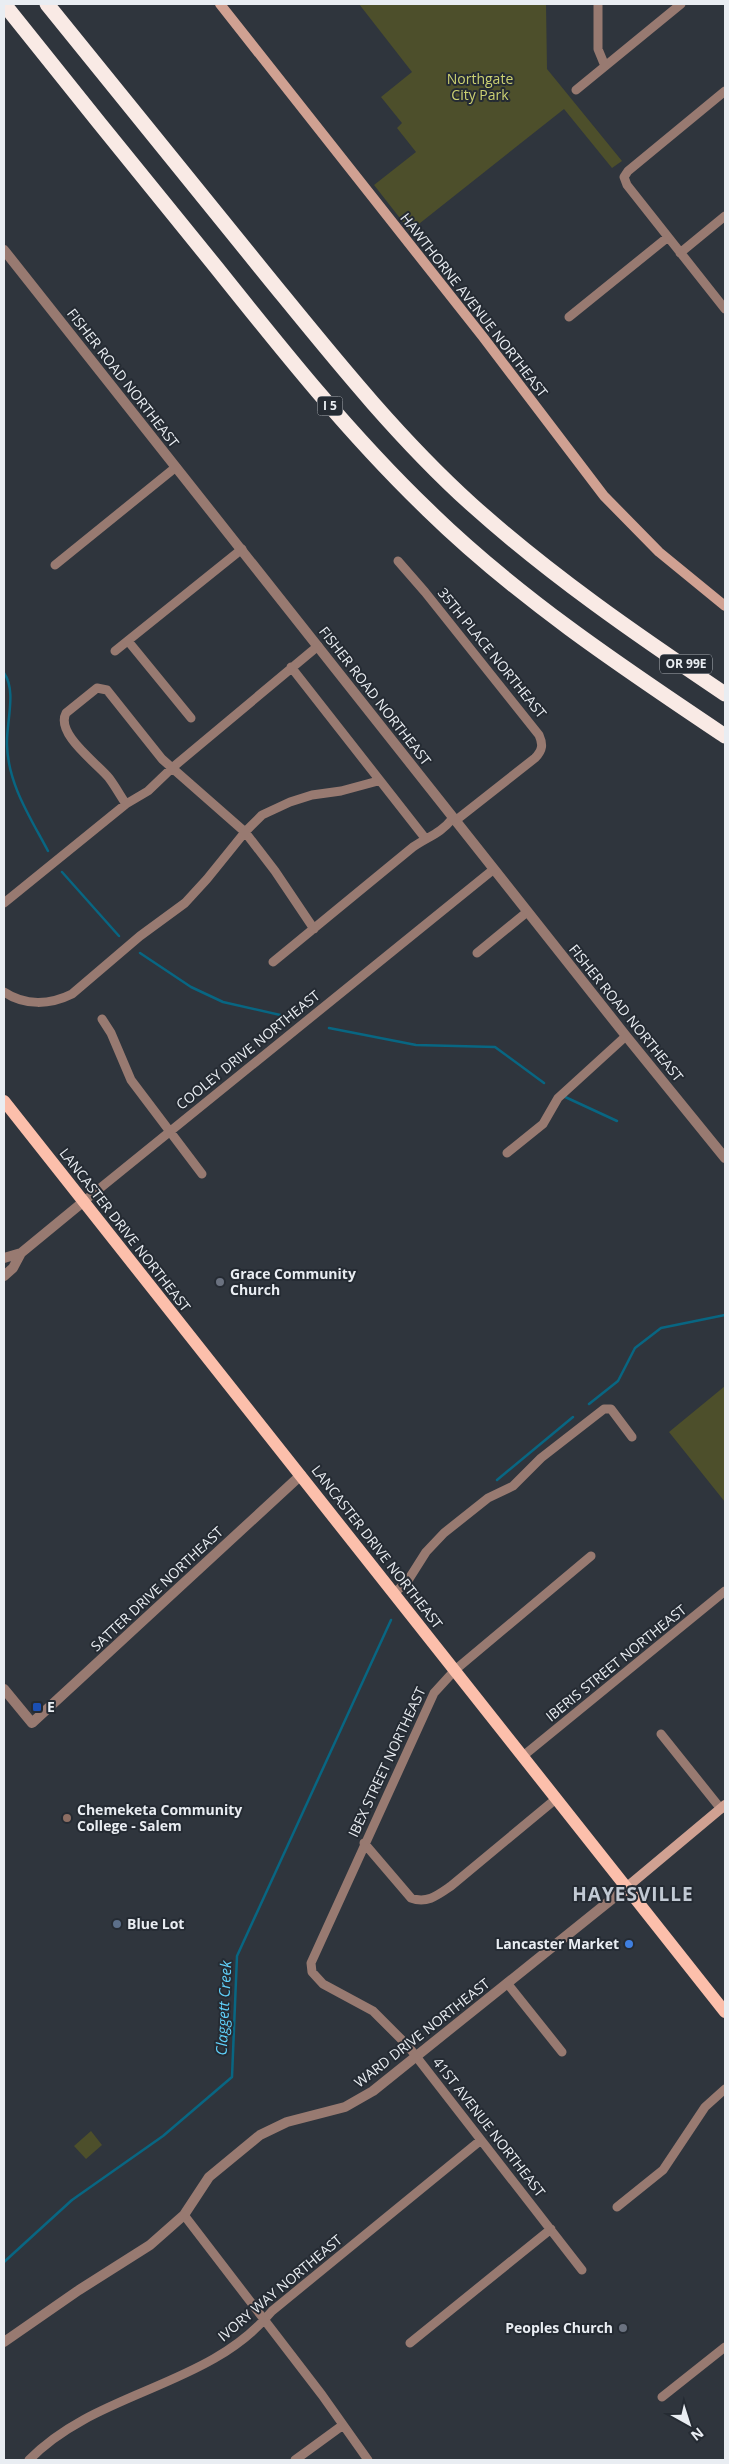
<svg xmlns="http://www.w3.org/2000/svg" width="729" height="2464" viewBox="0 0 729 2464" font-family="'Open Sans',sans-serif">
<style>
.green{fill:#4d4f2b}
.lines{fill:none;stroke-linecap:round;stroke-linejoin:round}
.stream{stroke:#086682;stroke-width:2.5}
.minor{stroke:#987a71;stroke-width:9}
.tertiary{stroke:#987a71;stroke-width:10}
.secondary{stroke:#d0a192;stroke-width:10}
.primary{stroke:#fcbfab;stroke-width:12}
.motorway{stroke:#f9eae5;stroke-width:15}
.worship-dot{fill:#6b7280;stroke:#252b33;stroke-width:2}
.transit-dot{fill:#1a4fb4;stroke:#252b33;stroke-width:2}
.education-dot{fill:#8d6e63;stroke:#252b33;stroke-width:2}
.service-dot{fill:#5c6f8a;stroke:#252b33;stroke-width:2}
.shop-dot{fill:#3f7fe0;stroke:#252b33;stroke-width:2}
.labels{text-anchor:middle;stroke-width:4;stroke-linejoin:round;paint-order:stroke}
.shield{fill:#252b33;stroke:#aeb3b9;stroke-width:1}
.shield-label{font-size:12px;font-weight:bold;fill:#e9edf2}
.park-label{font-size:14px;fill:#ccd172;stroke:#252b33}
.street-label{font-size:14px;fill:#e9edf2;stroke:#252b33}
.poi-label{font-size:14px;font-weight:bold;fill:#e9edf2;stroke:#252b33;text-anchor:start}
.water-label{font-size:15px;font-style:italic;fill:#61d3fd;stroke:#252b33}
.district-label{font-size:19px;font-weight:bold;letter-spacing:1px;fill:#c2cad4;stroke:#252b33}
</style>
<rect width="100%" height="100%" fill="#2f353d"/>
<path class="green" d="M359,4H546L547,69L622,161L612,168L564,109L410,231L374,185L416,152L397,128L402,123L381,97L412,72Z
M725,1386V1502L669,1432Z
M91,2131L102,2145L86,2159L74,2146Z"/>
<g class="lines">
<path class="stream" d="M4,673C17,691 6,723 7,745C8,784 30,817 48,851
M62,872L119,936
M140,953L191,987L223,1002L289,1017
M329,1028L416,1045L495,1047L544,1083
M563,1096L617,1121
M589,1404L618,1381L635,1348L661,1328L725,1315
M497,1480L573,1417
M4,2262L72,2200L163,2136L232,2077L237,1956L391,1620"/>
<path class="minor" d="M598,4V49L605,66
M576,90L681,4
M725,91L628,171L624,177L627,185L725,309
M680,253L725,216
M569,317L668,237
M398,561L425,592L539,735C543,744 543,750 535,758L455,821
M55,565L176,467
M128,641L191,718
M115,651L242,549
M291,667L425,838
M126,804C120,795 115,786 109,778C98,764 55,734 66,713L97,688L107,690L162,759L245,832L275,871L314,929
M4,903L126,804L148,791L172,768L318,646
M477,953L527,912
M273,962L413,847C429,836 440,834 453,818
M4,992C25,1006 50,1005 72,994L140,936L185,903L207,879L245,832L262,815L290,802L312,795L341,791L378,781
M102,1019L111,1033L131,1080L202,1174
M507,1153L543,1124L558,1098L626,1036
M83,1202L494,869
M394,1593L407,1582L426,1552L444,1533L488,1498L513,1486L541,1458L604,1409H611L632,1437
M661,1734L721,1809
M523,1756L725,1591
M364,1843L411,1898C427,1904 438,1895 451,1886L557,1798
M507,1983L562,2052
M617,2207L663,2170L705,2107L725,2089
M184,2215L322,2395L368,2460
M582,2270L408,2046L373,2011L323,1984L312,1972L311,1963L434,1693L455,1670L591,1556
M410,2343L551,2229
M662,2397L725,2347
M29,2460C97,2390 209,2388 272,2311L481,2140
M295,2460L343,2425"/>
<path class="tertiary" d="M4,250L626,1036L725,1158
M4,1258L21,1253
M4,1276L13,1268L21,1253L83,1202
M4,1689L32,1723L301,1475
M4,2342L79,2290L150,2245L184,2215L209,2177L260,2135L287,2122L345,2107L373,2091L627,1887"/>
<path class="secondary" d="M220,4L483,337L604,496L659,552L725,606
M627,1887L725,1805"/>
<path class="primary" d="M4,1101L725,2012"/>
<path class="motorway" d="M4,4C74,92 145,180 216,267C283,351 350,435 428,510C517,597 622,667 725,736
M47,4C122,96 196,189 272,282C334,358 397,437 471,504C550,575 637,635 725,694"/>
</g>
<g class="worship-dot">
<circle cx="220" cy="1282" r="5"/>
<circle cx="623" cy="2328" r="5"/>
</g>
<rect class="transit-dot" x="32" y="1702" width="10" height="10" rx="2.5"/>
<circle class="education-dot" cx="67" cy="1818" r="5"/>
<circle class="service-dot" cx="117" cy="1924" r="5"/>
<circle class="shop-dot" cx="629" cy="1944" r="5"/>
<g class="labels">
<g class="shield">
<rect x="317.5" y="396.5" width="25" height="19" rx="4"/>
<rect x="660" y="654.5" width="52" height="19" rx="4"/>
</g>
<g class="shield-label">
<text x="330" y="410">I 5</text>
<text x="686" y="668">OR 99E</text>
</g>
<g class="park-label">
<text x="480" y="84">Northgate<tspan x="480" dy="16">City Park</tspan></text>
</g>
<g class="street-label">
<text transform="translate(474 305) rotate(52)" y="5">HAWTHORNE AVENUE NORTHEAST</text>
<text transform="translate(123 378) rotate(52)" y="5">FISHER ROAD NORTHEAST</text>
<text transform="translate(492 653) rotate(51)" y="5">35TH PLACE NORTHEAST</text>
<text transform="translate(375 696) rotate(52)" y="5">FISHER ROAD NORTHEAST</text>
<text transform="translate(626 1013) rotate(51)" y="5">FISHER ROAD NORTHEAST</text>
<text transform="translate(248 1050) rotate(-39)" y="5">COOLEY DRIVE NORTHEAST</text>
<text transform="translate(125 1230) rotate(52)" y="5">LANCASTER DRIVE NORTHEAST</text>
<text transform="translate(377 1547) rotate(52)" y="5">LANCASTER DRIVE NORTHEAST</text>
<text transform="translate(157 1589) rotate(-43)" y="5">SATTER DRIVE NORTHEAST</text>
<text transform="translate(616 1663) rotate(-39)" y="5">IBERIS STREET NORTHEAST</text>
<text transform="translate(387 1762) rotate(-65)" y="5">IBEX STREET NORTHEAST</text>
<text transform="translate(422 2033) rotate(-38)" y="5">WARD DRIVE NORTHEAST</text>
<text transform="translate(489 2127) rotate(52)" y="5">41ST AVENUE NORTHEAST</text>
<text transform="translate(280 2288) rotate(-40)" y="5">IVORY WAY NORTHEAST</text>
</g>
<g class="poi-label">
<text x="230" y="1279">Grace Community<tspan x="230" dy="16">Church</tspan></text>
<text x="47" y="1712">E</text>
<text x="77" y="1815">Chemeketa Community<tspan x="77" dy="16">College - Salem</tspan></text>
<text x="127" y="1929">Blue Lot</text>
<text x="619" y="1949" text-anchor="end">Lancaster Market</text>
<text x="613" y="2333" text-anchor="end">Peoples Church</text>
</g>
<g class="water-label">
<text transform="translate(224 2008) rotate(-87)" y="5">Claggett Creek</text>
</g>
<g class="district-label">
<text x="633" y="1901">HAYESVILLE</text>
</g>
</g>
<rect width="729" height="2464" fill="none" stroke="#e9edf2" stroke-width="10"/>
<g transform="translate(689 2424) rotate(141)" stroke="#252b33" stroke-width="4" paint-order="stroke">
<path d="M0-4L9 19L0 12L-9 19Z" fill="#e9edf2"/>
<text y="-8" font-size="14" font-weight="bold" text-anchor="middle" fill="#e9edf2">N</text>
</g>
</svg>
